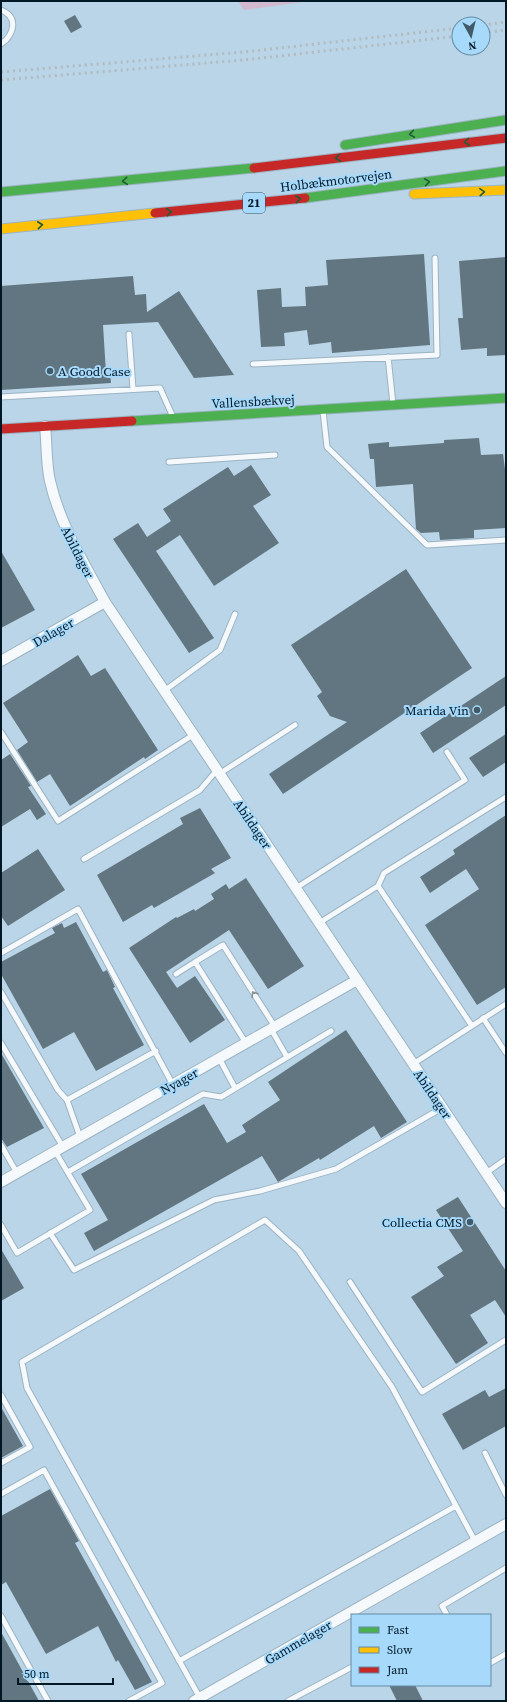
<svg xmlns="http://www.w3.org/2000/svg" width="507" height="1702" viewBox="0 0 507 1702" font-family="'Source Serif 4',serif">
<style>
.green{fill:#d2b9ce}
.building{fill:#617680}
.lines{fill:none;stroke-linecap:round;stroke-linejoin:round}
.lane-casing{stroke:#9bb3c3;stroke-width:7}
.street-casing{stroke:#9bb3c3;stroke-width:12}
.fast-casing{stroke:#9bb3c3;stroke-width:11}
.slow-casing{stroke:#9bb3c3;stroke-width:11}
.jam-casing{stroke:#9bb3c3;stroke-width:11}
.lane{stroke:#f5f9fb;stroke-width:5}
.street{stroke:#f5f9fb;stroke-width:10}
.fast{stroke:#4caf50;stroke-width:9}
.slow{stroke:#ffc107;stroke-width:9}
.jam{stroke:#c62828;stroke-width:9}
.rail{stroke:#b2bbbf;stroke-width:3;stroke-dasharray:2 4;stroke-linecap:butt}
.oneway{stroke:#225b39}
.oneway2{stroke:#87939b}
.poi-dot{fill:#415a6a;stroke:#a7d9fa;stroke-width:1.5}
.labels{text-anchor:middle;stroke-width:4;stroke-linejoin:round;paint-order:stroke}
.shield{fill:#a7d9fa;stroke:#325166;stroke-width:1}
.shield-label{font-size:12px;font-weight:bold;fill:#001726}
.street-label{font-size:13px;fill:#001726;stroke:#a7d9fa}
.poi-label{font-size:13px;fill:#001726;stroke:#a7d9fa;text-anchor:end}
</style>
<rect width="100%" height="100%" fill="#bad5e7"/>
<path class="green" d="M238,1H310L244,10Z"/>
<path class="building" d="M75,15L82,27L71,33L64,21Z
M424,254L430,345L332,353L331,342L309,345L307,330L284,333L285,346L261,347L257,290L281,288L282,307L306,306L305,287L328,285L326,260Z
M506,257V355L487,356V348L461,350L458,318H463L459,261Z
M133,276L135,295L146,294L147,312L179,291L234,375L194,378L158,322L103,325L106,373H110L111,383L1,390V286Z
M479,438L481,455L503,454L506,477V528L474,530V538L440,540L439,532L421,533L416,529L413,484L376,487L374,459H370L368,444L389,442V447L444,443V440Z
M251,465L271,495L253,506L279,543L214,586L180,535L156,551L214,638L189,653L113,539L138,523L147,537L171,521L163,509L228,467L234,476Z
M1,551L35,610L1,628Z
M406,569L472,668L283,794L269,774L347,722L330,716L317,696L322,692L291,645Z
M78,655L91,676L105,668L158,750L145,759L144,757L70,806L50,774L37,782L17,750L28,742L3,703Z
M506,676V705L433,753L420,733Z
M506,734V762L483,777L469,758Z
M10,754L31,786L28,787L46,814L37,820L30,809L1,827V760Z
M200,808L231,858L211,869L215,873L154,908L152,905L123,922L97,875L183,824L180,818Z
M506,815V987L477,1005L425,925L479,889L466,869L430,893L420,877L455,854L453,850Z
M38,849L65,890L8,926L1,916V873Z
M246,878L304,966L268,989L229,930L166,972L177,988L195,976L225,1020L190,1043L129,948L176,917L177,918L194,909L195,911L214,899L211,894L226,884L229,889Z
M76,922L103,972L107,970L115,987L113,988L144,1045L96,1071L74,1032L43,1049L1,974V962L55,933L52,928L62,923L64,928Z
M346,1030L407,1122L381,1138L374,1126L320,1160L319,1158L278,1182L262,1156L94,1251L84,1233L108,1220L81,1174L204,1104L227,1143L246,1132L242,1125L280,1100L268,1082Z
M1,1053L44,1128L7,1147L1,1138Z
M458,1197L506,1271V1317L495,1300L470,1315L488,1343L456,1364L411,1297L444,1276L437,1267L463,1251L436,1210Z
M1,1249L24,1288L1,1301Z
M506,1388V1426L463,1450L442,1414L485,1390L489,1397Z
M1,1407L23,1446L1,1458Z
M50,1489L79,1541L75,1543L152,1682L135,1690L118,1660L116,1662L98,1626L46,1654L6,1582L1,1585V1516Z
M1,1632L39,1701H1Z
M389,1685H415L423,1701H397Z"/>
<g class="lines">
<g class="lane-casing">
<path id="lane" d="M1,10C19,17 14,35 1,44
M129,334L133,389
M388,357L393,404
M253,364L437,355L435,258
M1,397L160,388L173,417
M323,411L327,447L427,545L506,540
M169,462L275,455
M164,691L220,650L235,614
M1,732L58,821L193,735
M219,774L295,725
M84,859L200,790L217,770
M378,886L472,1026
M296,888L465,780L447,752
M319,923L378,886L384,873L506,797
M1,953L78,909L173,1085
M176,974L195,962
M1,992L58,1090L67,1100
M483,1018L506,1053
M271,1029L287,1057
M1,1043L63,1147
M246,1043L195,962L223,945L275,1027
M219,1058L235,1088
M413,1064L506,1004
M80,1137L67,1100L156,1051
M1,1145L17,1173
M68,1172L203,1094L221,1097L331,1031
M486,1173L506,1159
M1,1225L17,1253L90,1210L55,1151
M50,1233L74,1270L214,1200L260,1191L336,1169L442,1108
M350,1282L422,1392L506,1340
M1,1395L30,1447L1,1463
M485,1453L506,1495
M1,1494L44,1470L162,1683L129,1701
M447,1615L442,1606L506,1568
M1,1616L48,1701
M179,1661L456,1506
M490,1663L506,1654
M200,1698L27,1388L22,1362L265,1220L299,1251L392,1387L475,1541
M288,1701L352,1667"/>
</g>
<g class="street-casing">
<path id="street" d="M45,426C47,444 46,464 50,481C60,525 84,563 105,602L506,1203
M1,661L105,602
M1,1182L357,980
M194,1701L506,1524"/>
</g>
<g class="fast-casing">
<path id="fast" d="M345,145L506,120
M1,192L254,168
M305,198L506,171
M132,421L506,398"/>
</g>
<g class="slow-casing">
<path id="slow" d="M414,194L506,190
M1,229L155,213"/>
</g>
<g class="jam-casing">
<path id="jam" d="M254,168L506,138
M155,213L305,198
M1,429L132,421"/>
</g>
<use href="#lane" class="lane"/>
<use href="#street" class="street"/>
<use href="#fast" class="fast"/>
<use href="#slow" class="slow"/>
<use href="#jam" class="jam"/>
<path class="rail" d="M483,25L506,22
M483,33L506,30
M1,72L244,52L459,28
M1,80L244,60L459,36"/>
</g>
<defs><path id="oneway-chevron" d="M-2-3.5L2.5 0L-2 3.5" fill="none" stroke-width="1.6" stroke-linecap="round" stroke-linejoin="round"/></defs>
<g class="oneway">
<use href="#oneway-chevron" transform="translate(412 134) rotate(172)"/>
<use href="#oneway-chevron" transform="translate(467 142) rotate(173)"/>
<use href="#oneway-chevron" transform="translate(338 158) rotate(173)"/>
<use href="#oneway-chevron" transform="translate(125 181) rotate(175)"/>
<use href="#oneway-chevron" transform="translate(427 182) rotate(-8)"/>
<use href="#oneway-chevron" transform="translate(482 192) rotate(-4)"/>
<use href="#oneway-chevron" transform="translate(298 199) rotate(-6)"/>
<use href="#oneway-chevron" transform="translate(169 212) rotate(-6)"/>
<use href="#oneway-chevron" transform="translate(40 225) rotate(-6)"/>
</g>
<use class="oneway2" href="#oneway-chevron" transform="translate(254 994) rotate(-122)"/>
<g class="poi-dot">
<circle cx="50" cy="371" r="4"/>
<circle cx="477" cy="710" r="4"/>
<circle cx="470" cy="1222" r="4"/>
</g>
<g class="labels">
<rect class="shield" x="243" y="193" width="22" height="20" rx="3"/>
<g class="shield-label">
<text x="254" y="207">21</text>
</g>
<g class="street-label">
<text transform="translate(336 180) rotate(-7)" y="5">Holbækmotorvejen</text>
<text transform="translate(253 401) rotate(-3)" y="5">Vallensbækvej</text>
<text transform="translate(78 552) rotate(63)" y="5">Abildager</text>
<text transform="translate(53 632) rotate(-30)" y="5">Dalager</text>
<text transform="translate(253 824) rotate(56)" y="5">Abildager</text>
<text transform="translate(179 1081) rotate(-29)" y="5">Nyager</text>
<text transform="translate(433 1094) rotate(56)" y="5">Abildager</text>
<text transform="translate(298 1642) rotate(-30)" y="5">Gammelager</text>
</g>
<g class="poi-label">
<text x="58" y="376" text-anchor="start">A Good Case</text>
<text x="469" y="715">Marida Vin</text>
<text x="462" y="1227">Collectia CMS</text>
</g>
</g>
<rect width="507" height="1702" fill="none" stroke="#001726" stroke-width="4"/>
<rect x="351" y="1614" width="140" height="72" fill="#a7d9fa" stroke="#648ba5"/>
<rect x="359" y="1627" width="20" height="6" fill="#4caf50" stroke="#648ba5"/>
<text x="387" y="1634" font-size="12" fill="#001726">Fast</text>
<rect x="359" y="1647" width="20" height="6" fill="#ffc107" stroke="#648ba5"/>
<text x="387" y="1654" font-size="12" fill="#001726">Slow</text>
<rect x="359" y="1667" width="20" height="6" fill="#c62828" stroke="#648ba5"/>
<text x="387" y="1674" font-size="12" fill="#001726">Jam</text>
<g transform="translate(471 36) rotate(172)"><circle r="19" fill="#a7d9fa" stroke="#648ba5"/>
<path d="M0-3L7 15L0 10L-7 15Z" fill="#415a6a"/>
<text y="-6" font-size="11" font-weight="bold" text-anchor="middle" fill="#001726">N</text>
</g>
<path d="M18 1678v6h95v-6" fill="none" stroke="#001726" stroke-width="2"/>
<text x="24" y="1678" font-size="12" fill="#001726" stroke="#a7d9fa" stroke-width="3" paint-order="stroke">50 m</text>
</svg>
